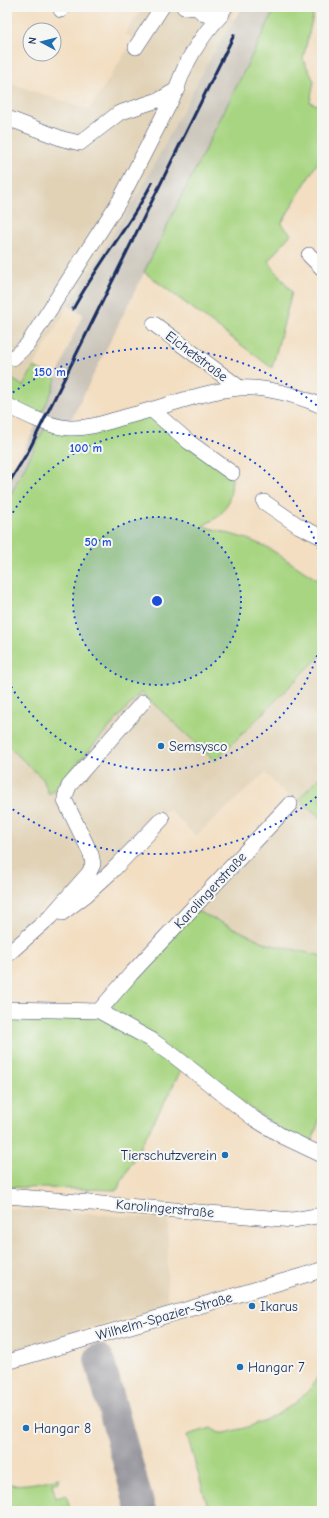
<svg xmlns="http://www.w3.org/2000/svg" width="329" height="1518" viewBox="0 0 329 1518" font-family="'Comic Neue',sans-serif">
<style>
.built{fill:#e1d2b6}
.industrial{fill:#c9c3b8}
.green{fill:#a8d582;stroke:#628270}
.lines{fill:none;stroke-linecap:round;stroke-linejoin:round}
.taxiway{stroke:#878690;stroke-width:30}
.minor-casing{stroke:#3b496d;stroke-width:16}
.minor{stroke:#fff;stroke-width:15}
.rail{stroke:#1b2f5e;stroke-width:3}
.ring{fill:none;stroke:#1d4ed8;stroke-width:2;stroke-dasharray:2 4}
.poi-dot{fill:#1f6fb2;stroke:#f6f6f2;stroke-width:1.5}
.labels{text-anchor:middle;stroke-width:4;stroke-linejoin:round;paint-order:stroke}
.street-label{font-size:14px;fill:#1b2f5e;stroke:#f6f6f2}
.poi-label{font-size:14px;fill:#1b2f5e;stroke:#f6f6f2;text-anchor:start}
.centre{fill:#1d4ed8;stroke:#f6f6f2;stroke-width:2}
.ring-label{font-size:12px;text-anchor:middle;font-weight:bold;fill:#1d4ed8;stroke:#f6f6f2;stroke-width:4;stroke-linejoin:round;paint-order:stroke}
</style>
<rect width="100%" height="100%" fill="#f6f6f2"/>
<filter id="ink" filterUnits="userSpaceOnUse"><feTurbulence type="fractalNoise" baseFrequency=".025" numOctaves="2"/><feDisplacementMap in="SourceGraphic" scale="8" xChannelSelector="R" yChannelSelector="G"/><feConvolveMatrix kernelMatrix="1 2 1 2 8 2 1 2 1" color-interpolation-filters="sRGB"/></filter>
<filter id="wash" filterUnits="userSpaceOnUse"><feTurbulence type="fractalNoise" baseFrequency=".012" numOctaves="4" result="noise"/><feDisplacementMap in="SourceGraphic" scale="16" xChannelSelector="R" yChannelSelector="G"/><feGaussianBlur stdDeviation="0.9" result="paint"/><feColorMatrix in="noise" values="0 0 0 0 0 0 0 0 0 0 0 0 0 0 0 0 0 1.4 0 .05"/><feComposite in="paint" operator="in"/></filter>
<g filter="url(#wash)">
<rect width="100%" height="100%" fill="#f3dec1"/>
<path class="built" d="M143,7H237L231,17L235,19L209,60L139,193L68,306L23,386L12,379L7,387V82L89,110L134,39L125,34Z
M322,654V774L299,799L322,819V956L268,944L197,911L296,804L265,773L196,836L168,809L64,907L51,899L7,940V745L44,779L49,795L141,692L216,761Z
M7,1208L168,1219L167,1305L7,1352Z"/>
<path class="industrial" d="M242,7H274V11L69,424L45,427L7,502V479L18,461L40,417L53,389L68,347L83,314L68,306L139,193L209,60Z"/>
<path class="green" d="M274,7H315L303,59L314,81L310,102L322,107V155L281,224L291,234L268,261L292,292L272,368L144,272L274,11Z
M34,367L56,378L53,389L40,417L7,401V387L12,379L23,386Z
M148,415L232,478C231,494 230,507 216,518C212,521 207,523 203,526L247,539L267,547L322,583V654L215,761L141,692L49,795L43,779L7,745V502L45,427Z
M322,774V819L299,799Z
M197,911L268,944L322,956V1112L311,1145L291,1136L113,1013L110,1006Z
M7,1016L100,1017L183,1067L117,1190L7,1187Z
M322,1364V1511H209L187,1435L211,1428C214,1430 217,1432 220,1433C225,1434 235,1430 241,1429C271,1420 316,1398 322,1364Z
M59,1478V1482L52,1484L56,1498L66,1495L71,1511H7V1484C25,1486 42,1482 59,1478Z"/>
<g class="lines">
<path class="taxiway" d="M99,1359L141,1511"/>
</g>
</g>
<g filter="url(#ink)">
<g class="lines">
<g class="minor-casing">
<path id="minor" d="M61,7V10
M184,7L197,8L204,14L209,15L219,13L224,9
M136,47L162,7
M7,125L10,119L63,139L80,143L119,113L161,99L178,89
M309,255L322,268
M154,324L240,388
M7,358H13L27,345L120,200L176,91C185,61 200,37 222,14
M7,405C26,415 47,426 69,428C88,429 107,422 125,417C162,408 202,391 240,388C265,386 299,396 322,406
M152,410L189,442L232,473
M264,502L299,526L322,537
M62,913L86,895L112,871L162,819
M7,955L50,917L89,873L93,864L91,854L65,801V797L69,786L143,702
M7,1009L99,1011L131,974L290,804
M99,1011L150,1039L173,1055L253,1118L282,1136L322,1155
M7,1196L293,1220L322,1215
M7,1362L322,1270"/>
</g>
<use href="#minor" class="minor"/>
<path class="rail" d="M73,309C97,265 129,227 152,183
M7,486L29,450L234,35"/>
</g>
</g>
<circle cx="157" cy="601" r="84" fill="#1d4ed8" fill-opacity=".12"/>
<g class="ring">
<circle cx="157" cy="601" r="84"/>
<path d="M322 638A169 169 0 0 1 7 679M7 523A169 169 0 0 1 322 564"/>
<path d="M321 793A253 253 0 0 1 8 806M8 396A253 253 0 0 1 321 409"/>
</g>
<g class="poi-dot">
<circle cx="161" cy="746" r="4"/>
<circle cx="225" cy="1155" r="4"/>
<circle cx="252" cy="1306" r="4"/>
<circle cx="240" cy="1367" r="4"/>
<circle cx="26" cy="1428" r="4"/>
</g>
<g class="labels">
<g class="street-label">
<text transform="translate(197 356) rotate(37)" y="5">Eichetstraße</text>
<text transform="translate(210 890) rotate(-47)" y="5">Karolingerstraße</text>
<text transform="translate(165 1208) rotate(5)" y="5">Karolingerstraße</text>
<text transform="translate(164 1316) rotate(-16)" y="5">Wilhelm-Spazier-Straße</text>
</g>
<g class="poi-label">
<text x="169" y="751">Semsysco</text>
<text x="217" y="1160" text-anchor="end">Tierschutzverein</text>
<text x="260" y="1311">Ikarus</text>
<text x="248" y="1372">Hangar 7</text>
<text x="34" y="1433">Hangar 8</text>
</g>
</g>
<circle cx="157" cy="601" r="6" class="centre"/>
<g class="ring-label">
<text x="50" y="376">150 m</text>
<text x="86" y="452">100 m</text>
<text x="98" y="546">50 m</text>
</g>
<rect width="329" height="1518" fill="none" stroke="#f6f6f2" stroke-width="24"/>
<g transform="translate(42 42) rotate(277)"><circle r="19" fill="#f6f6f2" stroke="#9ea6b7"/>
<path d="M0-3L7 15L0 10L-7 15Z" fill="#1f6fb2"/>
<text y="-6" font-size="11" font-weight="bold" text-anchor="middle" fill="#1b2f5e">N</text>
</g>
</svg>
